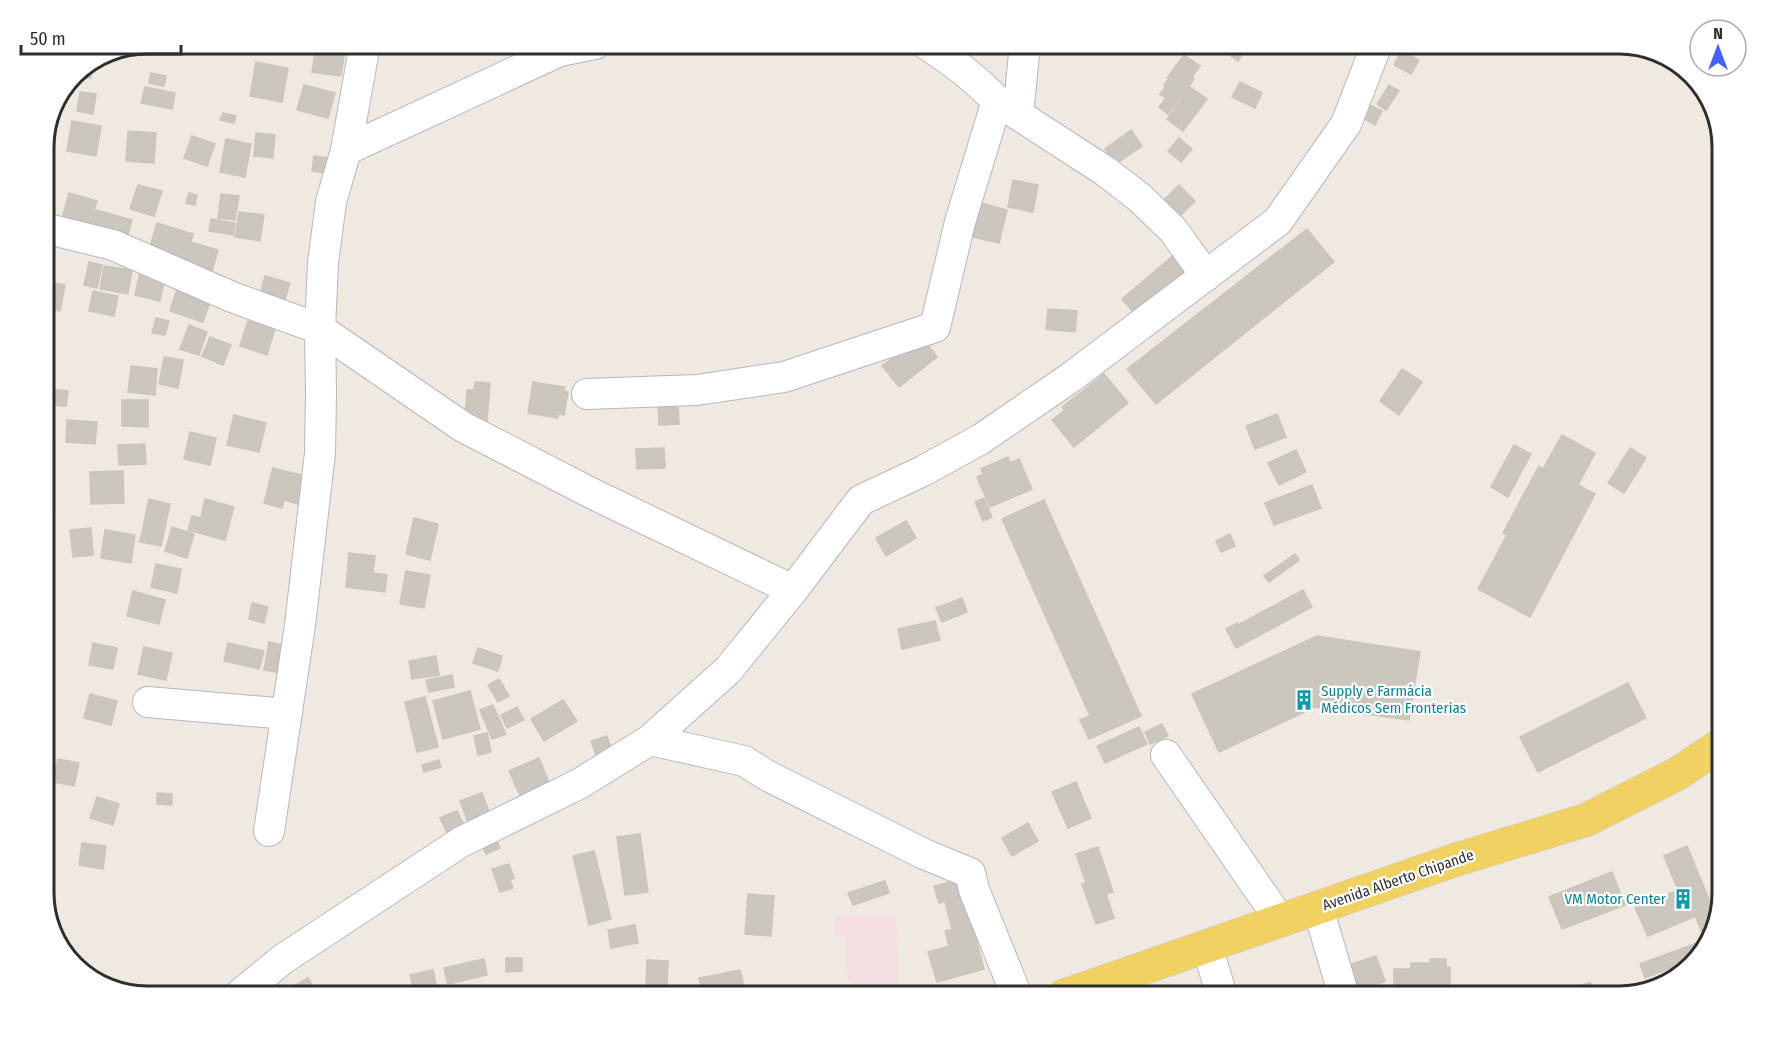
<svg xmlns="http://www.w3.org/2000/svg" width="1766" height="1040" viewBox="0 0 1766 1040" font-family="'Fira Sans Condensed',sans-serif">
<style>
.medical{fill:#f5dfe0}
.building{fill:#cbc7bf;stroke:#cbc5ba;stroke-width:1.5}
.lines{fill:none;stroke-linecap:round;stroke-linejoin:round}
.minor-casing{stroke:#b4b7c1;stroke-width:32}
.major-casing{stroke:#c9c9c9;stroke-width:34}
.minor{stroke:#fff;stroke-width:30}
.major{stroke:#f2d163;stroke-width:33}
.labels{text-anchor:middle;stroke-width:4.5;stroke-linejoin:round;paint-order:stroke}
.culture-label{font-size:15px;fill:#0d838f;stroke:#fff;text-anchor:start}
.street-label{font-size:15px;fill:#2e2e2e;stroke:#fff}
.rim{fill:none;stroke:#2e2e2e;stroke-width:3}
</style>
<rect width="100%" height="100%" fill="#efe9e1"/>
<path class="medical" d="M896,914L899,986L862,988L854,986L847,977L845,936H835L834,917Z"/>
<path class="building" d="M159,44H194L193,50L159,48Z
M208,44H234V53H208Z
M1216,44H1250L1238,61L1215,45Z
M316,46L345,50L341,76L312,72Z
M1401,51L1419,60L1411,74L1394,65Z
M1184,55L1200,66L1192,77L1194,79L1168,114L1159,107L1166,98L1160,94L1166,86L1164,85L1169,79L1167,78Z
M256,62L288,68L282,102L250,96Z
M91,63V78H72L74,74Z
M151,73L166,76L164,86L149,83Z
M1240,82L1262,93L1255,108L1232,97Z
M304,85L335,93L328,118L297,110Z
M1389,85L1399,91L1386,110L1377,104Z
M145,87L175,93L172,109L141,103Z
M1190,87L1207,99L1183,131L1167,119Z
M80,92L96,94L93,114L77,111Z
M1366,103L1382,111L1375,125L1359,116Z
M223,113L236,116L234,123L220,120Z
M72,121L101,126L96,156L67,151Z
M1131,130L1142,146L1116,164L1105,149Z
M128,131L156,133L154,163L126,161Z
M256,133L275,135L273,158L254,156Z
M192,136L215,144L207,166L184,158Z
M1179,138L1192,149L1181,162L1168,151Z
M226,139L251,144L245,177L220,172Z
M314,156L328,158L325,173L312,171Z
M1013,180L1038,185L1033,212L1008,207Z
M138,185L162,191L154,216L130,209Z
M1179,185L1195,201L1181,215L1165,199Z
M69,193L97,201L88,230L61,222Z
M189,193L197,195L195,205L186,203Z
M221,194L239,196L235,220L218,218Z
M981,203L1007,210L999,243L973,237Z
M96,210L132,220L127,238L90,228Z
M239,212L264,215L260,241L235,237Z
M211,219L235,223L233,235L209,231Z
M157,223L193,234L191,242L218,250L210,278L149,250Z
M1307,229L1334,262L1156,404L1127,369Z
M1174,255L1188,271L1136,315L1122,299Z
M89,262L102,265L97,288L84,285Z
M104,266L132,270L128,294L100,289Z
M140,272L165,277L160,301L135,295Z
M265,276L290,283L283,305L259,299Z
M44,281L65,285L60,311L44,308Z
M177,289L211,299L203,322L170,311Z
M93,291L118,296L114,316L89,311Z
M1048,309L1077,311L1075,332L1046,329Z
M44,313L50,315L44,335Z
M156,318L169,321L165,335L152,333Z
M248,321L275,329L267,355L240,346Z
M189,325L207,332L199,355L180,349Z
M921,336L937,357L899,387L882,366Z
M210,337L231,345L223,365L202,356Z
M164,357L183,360L178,388L159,384Z
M131,366L157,369L155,395L128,392Z
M1402,369L1422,382L1399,415L1380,401Z
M1104,374L1128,403L1074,447L1052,420L1065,410L1062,407Z
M475,382L490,383L487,421L465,420L467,390H474Z
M533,382L565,387L564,391L568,392L564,415L558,414V418L528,413Z
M49,389L68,391L66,406L47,405Z
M122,400H148V427L122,426Z
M1722,400V415L1715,406Z
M658,401H678L679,424L659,425Z
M1277,414L1286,437L1255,449L1246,426Z
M234,415L266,423L259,452L227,445Z
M67,420L97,422L95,444L66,442Z
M190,432L216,438L210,465L184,459Z
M1562,435L1595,453L1578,485L1595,494L1530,617L1478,589L1507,535L1503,533L1539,466L1543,469Z
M145,444L146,464L119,465L118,445Z
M1514,445L1531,454L1508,497L1491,487Z
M664,448L665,468L637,469L636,449Z
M1630,448L1646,458L1624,493L1608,483Z
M1296,450L1306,472L1279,485L1268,463Z
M1008,457L1010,463L1019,459L1032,489L990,507L977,477L983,474L981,469Z
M273,468L305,476L298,504L284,500L282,508L264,503Z
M123,471L124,503L91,504L90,472Z
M1312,485L1321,508L1274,525L1265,503Z
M984,498L992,517L983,521L975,502Z
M149,499L170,504L161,546L140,542Z
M205,499L234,507L225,540L188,530L192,516L201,518Z
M1044,500L1141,716L1089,739L1080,720L1090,716L1002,519Z
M414,518L438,524L430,560L406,554Z
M906,521L916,538L886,556L876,538Z
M172,527L194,534L187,558L165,551Z
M91,528L93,555L73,557L70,530Z
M105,530L135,535L131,563L101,558Z
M1230,534L1235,546L1221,552L1216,541Z
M349,553L375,556L373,573L387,575L385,592L346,587Z
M1295,554L1299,560L1269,582L1264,576Z
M156,564L181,569L177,593L151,587Z
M406,571L430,575L424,608L400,604Z
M1303,590L1312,607L1236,648L1226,629L1237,623L1238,625Z
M133,591L165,600L159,624L127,616Z
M962,598L967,612L942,622L936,608Z
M252,603L268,607L264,623L249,619Z
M935,621L940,640L902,649L898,629Z
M1317,636L1420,652L1409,720L1315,707L1219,752L1192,694Z
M269,642L286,646L280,673L264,670Z
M93,643L117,648L113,669L89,665Z
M228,643L264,651L259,669L224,661Z
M144,647L172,653L166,680L138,674Z
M478,648L502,656L498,671L473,663Z
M436,656L439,675L412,679L409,661Z
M452,675L454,687L429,692L426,680Z
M499,679L509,696L498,702L488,685Z
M1628,683L1646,718L1538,772L1520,737Z
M470,691L480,729L443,739L433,701Z
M90,694L117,701L111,725L84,718Z
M425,697L438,747L417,752L405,702Z
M563,700L577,721L544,741L531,719Z
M493,705L506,734L492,739L480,710Z
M517,707L524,720L507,728L501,715Z
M1162,724L1168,736L1150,744L1145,732Z
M1139,727L1147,744L1105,763L1097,746Z
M487,733L491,752L478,755L474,736Z
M607,736L612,752L597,757L591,741Z
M539,758L552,789L523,802L509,771Z
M58,759L79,763L74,786L53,782Z
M439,760L441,767L424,772L422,765Z
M1076,782L1091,818L1068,828L1052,792Z
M157,793L172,794V805L157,804Z
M482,793L491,817L469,825L460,801Z
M97,797L119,804L113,825L90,818Z
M457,811L468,833L451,841L440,818Z
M1028,823L1038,841L1012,856L1002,838Z
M640,834L648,892L625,895L617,837Z
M494,835L500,848L486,854L480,842Z
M82,843L106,846L103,869L79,865Z
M1687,846L1713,909L1648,936L1635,908L1678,890L1664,856Z
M1098,847L1113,892L1106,894L1114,918L1096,924L1082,884L1086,883L1076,854Z
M594,851L611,919L589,925L573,856Z
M509,864L514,878L510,880L513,888L500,892L492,869Z
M1612,872L1625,905L1562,929L1549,897Z
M959,880L964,896L939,903L934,886Z
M885,881L889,893L853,905L848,893Z
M748,894L774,896L771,936L745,934Z
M964,897L971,923L952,928L945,902Z
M1713,911L1716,918L1709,944L1694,959L1645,978L1640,964L1705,940L1696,918Z
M972,924L984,969L937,982L928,952L949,946L945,931Z
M635,925L638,943L611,948L608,930Z
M1376,956L1385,981L1378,984L1381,992L1370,996L1366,985L1357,989L1349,965Z
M506,958H522V971L506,972Z
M484,959L487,975L448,984L444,968Z
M1430,959H1446V967H1450V996H1394V969H1411V963H1430Z
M647,960L668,961L667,992H646Z
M433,970L437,989L415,994L410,975Z
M740,970L746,996H703L699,978Z
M308,978L319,996H288L285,991Z
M1590,982L1597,996H1555Z
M386,986L390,996H356Z
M479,990L481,996H457Z
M522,991V996H499V992Z"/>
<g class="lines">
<g class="minor-casing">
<path id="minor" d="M926,44C951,60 976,79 997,101L1105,171L1140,198L1173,230L1206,276
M1018,115L1025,44
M346,150L560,51L595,44
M44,228L113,245L232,297L320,329L463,427L595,495L793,590
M587,394L697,390L784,377L935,327L960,222L997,101
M148,702L287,714
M650,740L744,761L768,776L924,854L970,873L974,890L1017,996
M1166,755L1280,920
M269,831L300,625L320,453L321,393L320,329L323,263L331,202L346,150L365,44
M1318,908L1344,996
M1207,946L1222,996
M238,996L283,959L461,842L579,784L650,740L728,670L793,590L861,500L923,471L981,439L1070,378L1278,221L1346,124L1377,44"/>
</g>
<g class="major-casing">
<path id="major" d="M1063,996L1455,860L1586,820L1677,774L1722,744"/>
</g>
<use href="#minor" class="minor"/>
<use href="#major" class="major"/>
</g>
<defs>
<g id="building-bare" transform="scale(1.62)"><path d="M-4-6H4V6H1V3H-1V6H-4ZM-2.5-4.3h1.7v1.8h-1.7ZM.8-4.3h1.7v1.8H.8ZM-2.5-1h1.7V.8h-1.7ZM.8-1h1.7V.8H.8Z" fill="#0f9aa8" stroke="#fff" stroke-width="2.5" paint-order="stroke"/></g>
</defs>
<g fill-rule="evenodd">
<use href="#building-bare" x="1304" y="700"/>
<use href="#building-bare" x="1683" y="899"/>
</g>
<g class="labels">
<g class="culture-label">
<text x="1321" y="696">Supply e Farmácia<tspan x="1321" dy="17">Médicos Sem Fronterias</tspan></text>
<text x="1666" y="904" text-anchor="end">VM Motor Center</text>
</g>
<g class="street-label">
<text transform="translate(1398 880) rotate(-19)" y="5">Avenida Alberto Chipande</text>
</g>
</g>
<path d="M0 0H1766V1040H0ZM147 54H1619A93 93 0 0 1 1712 147V893A93 93 0 0 1 1619 986H147A93 93 0 0 1 54 893V147A93 93 0 0 1 147 54Z" fill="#fff" fill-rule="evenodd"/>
<path class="rim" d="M147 54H1619A93 93 0 0 1 1712 147V893A93 93 0 0 1 1619 986H147A93 93 0 0 1 54 893V147A93 93 0 0 1 147 54Z"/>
<g transform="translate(1718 48)"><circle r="28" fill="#ffffff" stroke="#ababab" stroke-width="1.5"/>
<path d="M0-4.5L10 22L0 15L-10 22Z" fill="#4264fb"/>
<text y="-9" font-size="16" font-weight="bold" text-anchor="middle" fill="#2e2e2e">N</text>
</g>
<path d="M21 45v9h160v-9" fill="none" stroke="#2e2e2e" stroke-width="3"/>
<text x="30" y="45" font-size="18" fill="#2e2e2e" stroke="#ffffff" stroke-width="4.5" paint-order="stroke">50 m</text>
</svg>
